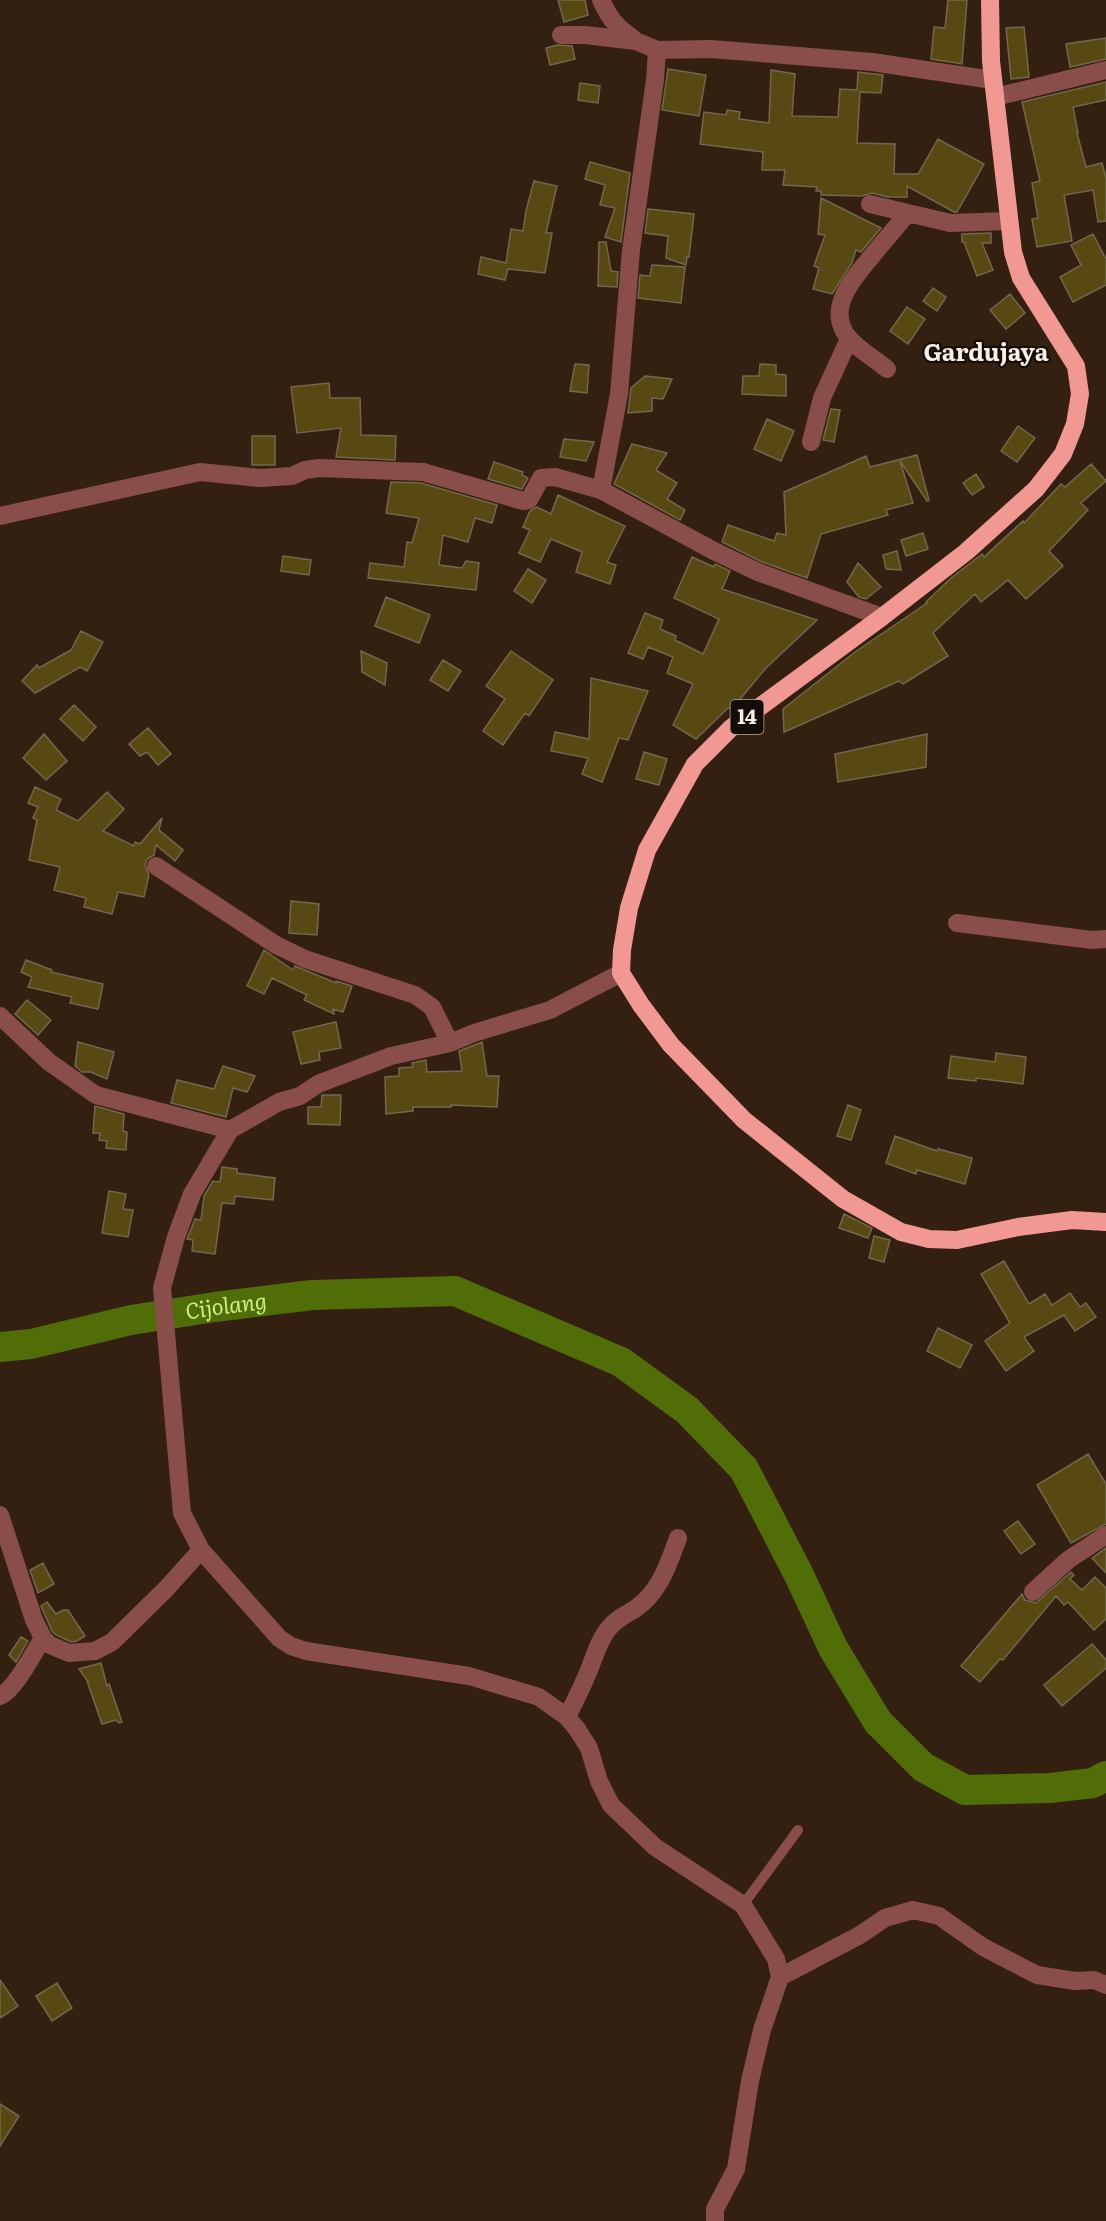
<svg xmlns="http://www.w3.org/2000/svg" width="1106" height="2221" viewBox="0 0 1106 2221" font-family="Literata,serif">
<style>
.lines{fill:none;stroke-linecap:round;stroke-linejoin:round}
.river{stroke:#516d08;stroke-width:30}
.building{fill:#584812;stroke:#71684e;stroke-width:1.5}
.lane{stroke:#894d4a;stroke-width:10}
.street{stroke:#894d4a;stroke-width:18}
.highway{stroke:#f29893;stroke-width:18}
.labels{text-anchor:middle;stroke-width:4.5;stroke-linejoin:round;paint-order:stroke}
.shield{fill:#140c06;stroke:#b6aaa1;stroke-width:1.5}
.shield-label{font-size:20px;font-weight:bold;fill:#fceee4}
.water-label{font-size:22px;font-style:italic;fill:#c7f17c;stroke:#140c06}
.quarter-label{font-size:24px;font-weight:bold;fill:#fceee4;stroke:#140c06}
</style>
<rect width="100%" height="100%" fill="#332010"/>
<g class="lines">
<path class="river" id="s1" d="M0,1347L31,1344L131,1320L215,1307L312,1295L455,1291L621,1362L687,1410L744,1469L799,1575L833,1648L878,1722L923,1767L965,1790L1050,1788L1093,1783L1106,1776"/>
</g>
<path class="building" d="M558,0H585L588,15L564,22Z
M948,0H967L962,64L931,59L934,27L945,28Z
M1024,27L1029,77L1011,79L1006,28Z
M1106,38V59L1070,67L1066,44Z
M557,45L572,46L575,59L550,65L546,48Z
M668,69L706,75L699,116L662,110Z
M771,70L795,74L792,116L838,117L840,89L857,90L858,72L883,75L881,93L860,92L857,143L895,144L894,174H918L938,139L984,164L957,212H954L907,186V197H888L872,193L862,196L821,195V191H816L817,187L783,185L785,170H762L763,152L700,144L704,112L726,115L727,110L740,112L739,119L769,123Z
M1106,82V100L1073,107L1078,133H1077L1086,167L1102,163L1106,178V221L1098,222L1093,190L1064,195L1072,241L1037,247L1032,219L1038,218L1032,183L1040,181L1022,102Z
M580,83L600,86L598,103L578,100Z
M590,162L630,173L621,242L605,237L615,208L600,205L605,185L585,179Z
M534,181L557,186L546,233H552L545,273L508,269L505,280L478,274L481,257L506,263L511,229L523,231L526,211Z
M821,198L881,228L861,252L856,250L852,263L832,294L813,289L819,268L814,266L825,235L818,234Z
M648,209L694,214L689,257H687L686,265L666,258L668,236L645,233Z
M991,233V243H982L993,270L977,276L964,242H962V234Z
M1093,234L1106,259V285L1073,302L1060,277L1081,265L1071,245Z
M599,242H606L611,271L618,272L617,287L598,286Z
M652,265L685,267L681,303L638,298L640,275L650,276Z
M933,288L946,297L937,311L923,301Z
M1010,294L1025,313L1006,329L990,310Z
M907,307L925,319L908,344L890,331Z
M575,364L589,365L587,393L570,391Z
M760,364L776,365V374L786,375V396L742,394L743,376H759Z
M645,376L672,379L663,399L652,398V411L628,413L631,388Z
M329,383L330,398H360L361,435L396,436L395,460L336,457L341,428L297,433L291,387Z
M831,409L840,410L834,442L823,440Z
M767,419L794,431L781,461L754,449Z
M1018,426L1035,438L1017,462L1001,451Z
M252,436H275V465H252Z
M564,439L594,442L586,461L560,457Z
M632,444L667,453L656,470L677,483L667,499L685,510L680,520L614,484Z
M917,455L929,500L927,501L900,461L913,503L886,510L888,515L821,534L807,578L762,562L722,542L728,525L774,541L777,533L786,535L784,492L866,456L870,467Z
M494,462L523,472L522,475L528,478L522,489L488,479Z
M1091,464L1106,481L1081,503L1088,510L1049,551L1063,566L1026,599L1008,580L981,602L975,594L933,633L948,656L903,684L899,681L784,732L783,709L855,652L927,603L926,602L951,578L982,554L984,557L1023,521L1024,523L1061,484L1065,487Z
M976,474L984,487L972,495L963,483Z
M391,482L421,483L497,505L492,523L475,518L468,542L443,535L439,565L462,568L466,561L479,563L476,590L368,578L370,563L404,567L407,542L412,543L419,518L386,513Z
M558,495L625,526L607,562L616,565L610,584L576,572L582,552L551,539L540,562L519,553L530,530L523,527L530,511L537,507L551,514Z
M923,533L928,549L906,556L901,540Z
M897,551L901,570L886,569L883,555Z
M283,556L311,560L309,575L281,571Z
M692,557L714,567L715,564L730,571L722,589L817,620L766,668L732,709L728,708L696,739L673,725L693,684L667,673L673,657L648,647L643,659L628,653L645,613L663,620L660,629L676,636L675,640L703,654L719,619L674,598Z
M858,563L881,587L866,599L859,597L847,582Z
M528,569L546,580L532,603L514,591Z
M386,597L430,615L419,643L375,626Z
M81,631L103,642L87,671L80,667L35,693L22,681L37,665L39,668L71,650Z
M361,651L387,663L385,685L362,672Z
M511,651L553,680L529,716L525,713L503,745L483,731L505,699L486,686Z
M443,660L461,671L448,691L430,680Z
M591,678L648,691L628,740L619,738L602,782L582,774L588,758L551,751L555,732L589,739Z
M74,705L96,727L83,741L60,719Z
M148,728L171,754L158,765L147,752L140,756L129,744Z
M44,734L67,761L46,780L23,758Z
M927,734L926,767L838,782L835,754Z
M644,752L667,759L659,785L636,779Z
M35,787L61,799L56,810L78,821L107,792L124,809L103,831L134,846L135,842L140,844L162,818L159,830L183,850L175,861L156,845L154,855L147,859L145,865L149,875L144,897L118,892L112,914L84,907L86,898L54,890L60,867L29,860L37,820L33,818L38,807L28,803Z
M291,901L319,904L317,935L289,933Z
M264,950L293,970L295,966L336,983V981L352,986L343,1012L333,1009L334,1014L304,1000L307,995L272,978L264,994L247,986Z
M26,960L52,970L51,972L103,984L98,1009L70,1003L72,997L28,987L32,977L21,972Z
M27,1000L51,1020L38,1035L15,1014Z
M336,1022L341,1048L319,1052L320,1060L301,1064L293,1032Z
M78,1042L114,1052L107,1079L91,1072H82L75,1066Z
M482,1042L487,1076H499L497,1107L451,1105V1107H413V1111L386,1114L385,1077L399,1076V1068L413,1067L412,1063L426,1060L427,1072L462,1071L459,1051Z
M996,1053L1026,1057L1023,1084L976,1078V1081L948,1078L951,1056L995,1062Z
M223,1066L255,1076L247,1092L233,1088L226,1117L171,1103L177,1080L214,1089Z
M322,1095H341L340,1125L308,1124V1107H321Z
M848,1105L861,1110L851,1140L837,1136Z
M95,1106L124,1114L123,1131L127,1132L126,1150L106,1148L107,1141L99,1140L100,1133H93Z
M895,1136L937,1151L938,1149L972,1158L965,1184L917,1170L916,1174L886,1163Z
M222,1167L237,1169V1173L275,1178L273,1200L235,1196L234,1204L222,1203L215,1254L192,1251L193,1240L187,1239L195,1219L201,1220L204,1196L213,1181L220,1182Z
M109,1191L126,1194L123,1209L133,1210L128,1237L102,1233Z
M844,1214L872,1228L868,1238L839,1228Z
M874,1236L890,1240L884,1262L869,1258Z
M1004,1261L1029,1304L1045,1294L1052,1305L1070,1293L1080,1307L1086,1303L1096,1317L1075,1331L1064,1315L1024,1337L1034,1351L1006,1371L985,1341L1010,1323L981,1274Z
M938,1328L972,1345L960,1368L927,1351Z
M1088,1454L1106,1484V1524L1071,1543L1037,1485Z
M1018,1521L1035,1544L1021,1554L1004,1531Z
M1106,1548V1573L1092,1558Z
M43,1563L54,1584L38,1593L30,1570Z
M1071,1572L1074,1575L1070,1579L1082,1590L1095,1577L1106,1588V1619L1094,1630L1068,1602L1064,1605L1056,1596L1003,1660L1000,1659L980,1682L961,1666L1022,1594L1025,1600L1036,1603Z
M47,1602L56,1614L63,1610H68L85,1636L77,1641L71,1642L56,1635L52,1631L41,1606Z
M21,1637L28,1641L16,1662L9,1655Z
M1092,1644L1106,1660V1668L1062,1706L1044,1685Z
M101,1663L107,1686L109,1684L122,1722L119,1723L116,1720L102,1724L87,1681L89,1683L79,1669Z
M0,1980L18,2006L0,2018Z
M57,1983L72,2008L52,2021L36,1996Z
M0,2104L19,2116L0,2146Z"/>
<g class="lines">
<path class="lane" d="M743,1905L798,1830"/>
<path class="street" d="M601,0C610,20 617,27 635,40
M561,35H585L636,41L657,50L711,49L872,62L993,80
M995,97L1106,70
M870,204L950,223L1009,221
M887,369C874,358 854,347 845,333C827,303 858,274 875,252C886,239 897,226 908,213
M811,442L822,398L849,339
M601,490L619,394L631,250L655,80L657,50
M0,516L200,472L260,478L292,476L305,470L319,468L423,472L523,501L529,500L541,478L555,477L601,490L716,552L758,572L882,617
M156,866L276,945L305,959L415,995L432,1007L450,1043
M957,923L1092,940L1106,939
M0,1016L49,1062L96,1095L230,1130L279,1102L300,1096L318,1084L391,1056L450,1043L474,1033L550,1010L621,973
M230,1130L192,1194L176,1237L162,1288L182,1513L201,1550L279,1638L291,1646L306,1651L469,1676L539,1697L567,1717L577,1729L589,1748L599,1781L611,1805L655,1847L743,1905L776,1959L780,1977L762,2030L750,2081L736,2169L715,2209V2221
M0,1515L34,1620L43,1638L50,1645L69,1653L95,1651L112,1642L166,1589L201,1550
M1033,1592L1068,1560L1106,1535
M0,1696C15,1690 34,1652 43,1638
M567,1717C574,1703 581,1689 587,1675C594,1659 598,1641 609,1628C616,1619 625,1615 635,1609C660,1592 668,1565 678,1538
M780,1977L860,1935L885,1918L913,1910L939,1916L983,1947L1037,1975L1075,1981L1094,1980L1106,1985"/>
<path class="highway" d="M990,0L991,61L1013,252L1021,278L1076,366L1080,394L1075,424L1063,454L1036,489L966,552L882,617L731,728L695,764L647,850L629,908L622,950L621,973L641,1005L671,1045L744,1120L843,1199L901,1232L929,1239L957,1240L1018,1227L1072,1220L1106,1222"/>
</g>
<g class="labels">
<rect class="shield" x="730.5" y="700" width="33" height="34" rx="4.5"/>
<g class="shield-label">
<text x="747" y="724">14</text>
</g>
<g class="water-label">
<text dy="8" stroke="none"><textPath href="#s1" startOffset="230">Cijolang</textPath></text>
</g>
<g class="quarter-label">
<text x="986" y="361">Gardujaya</text>
</g>
</g>
</svg>
